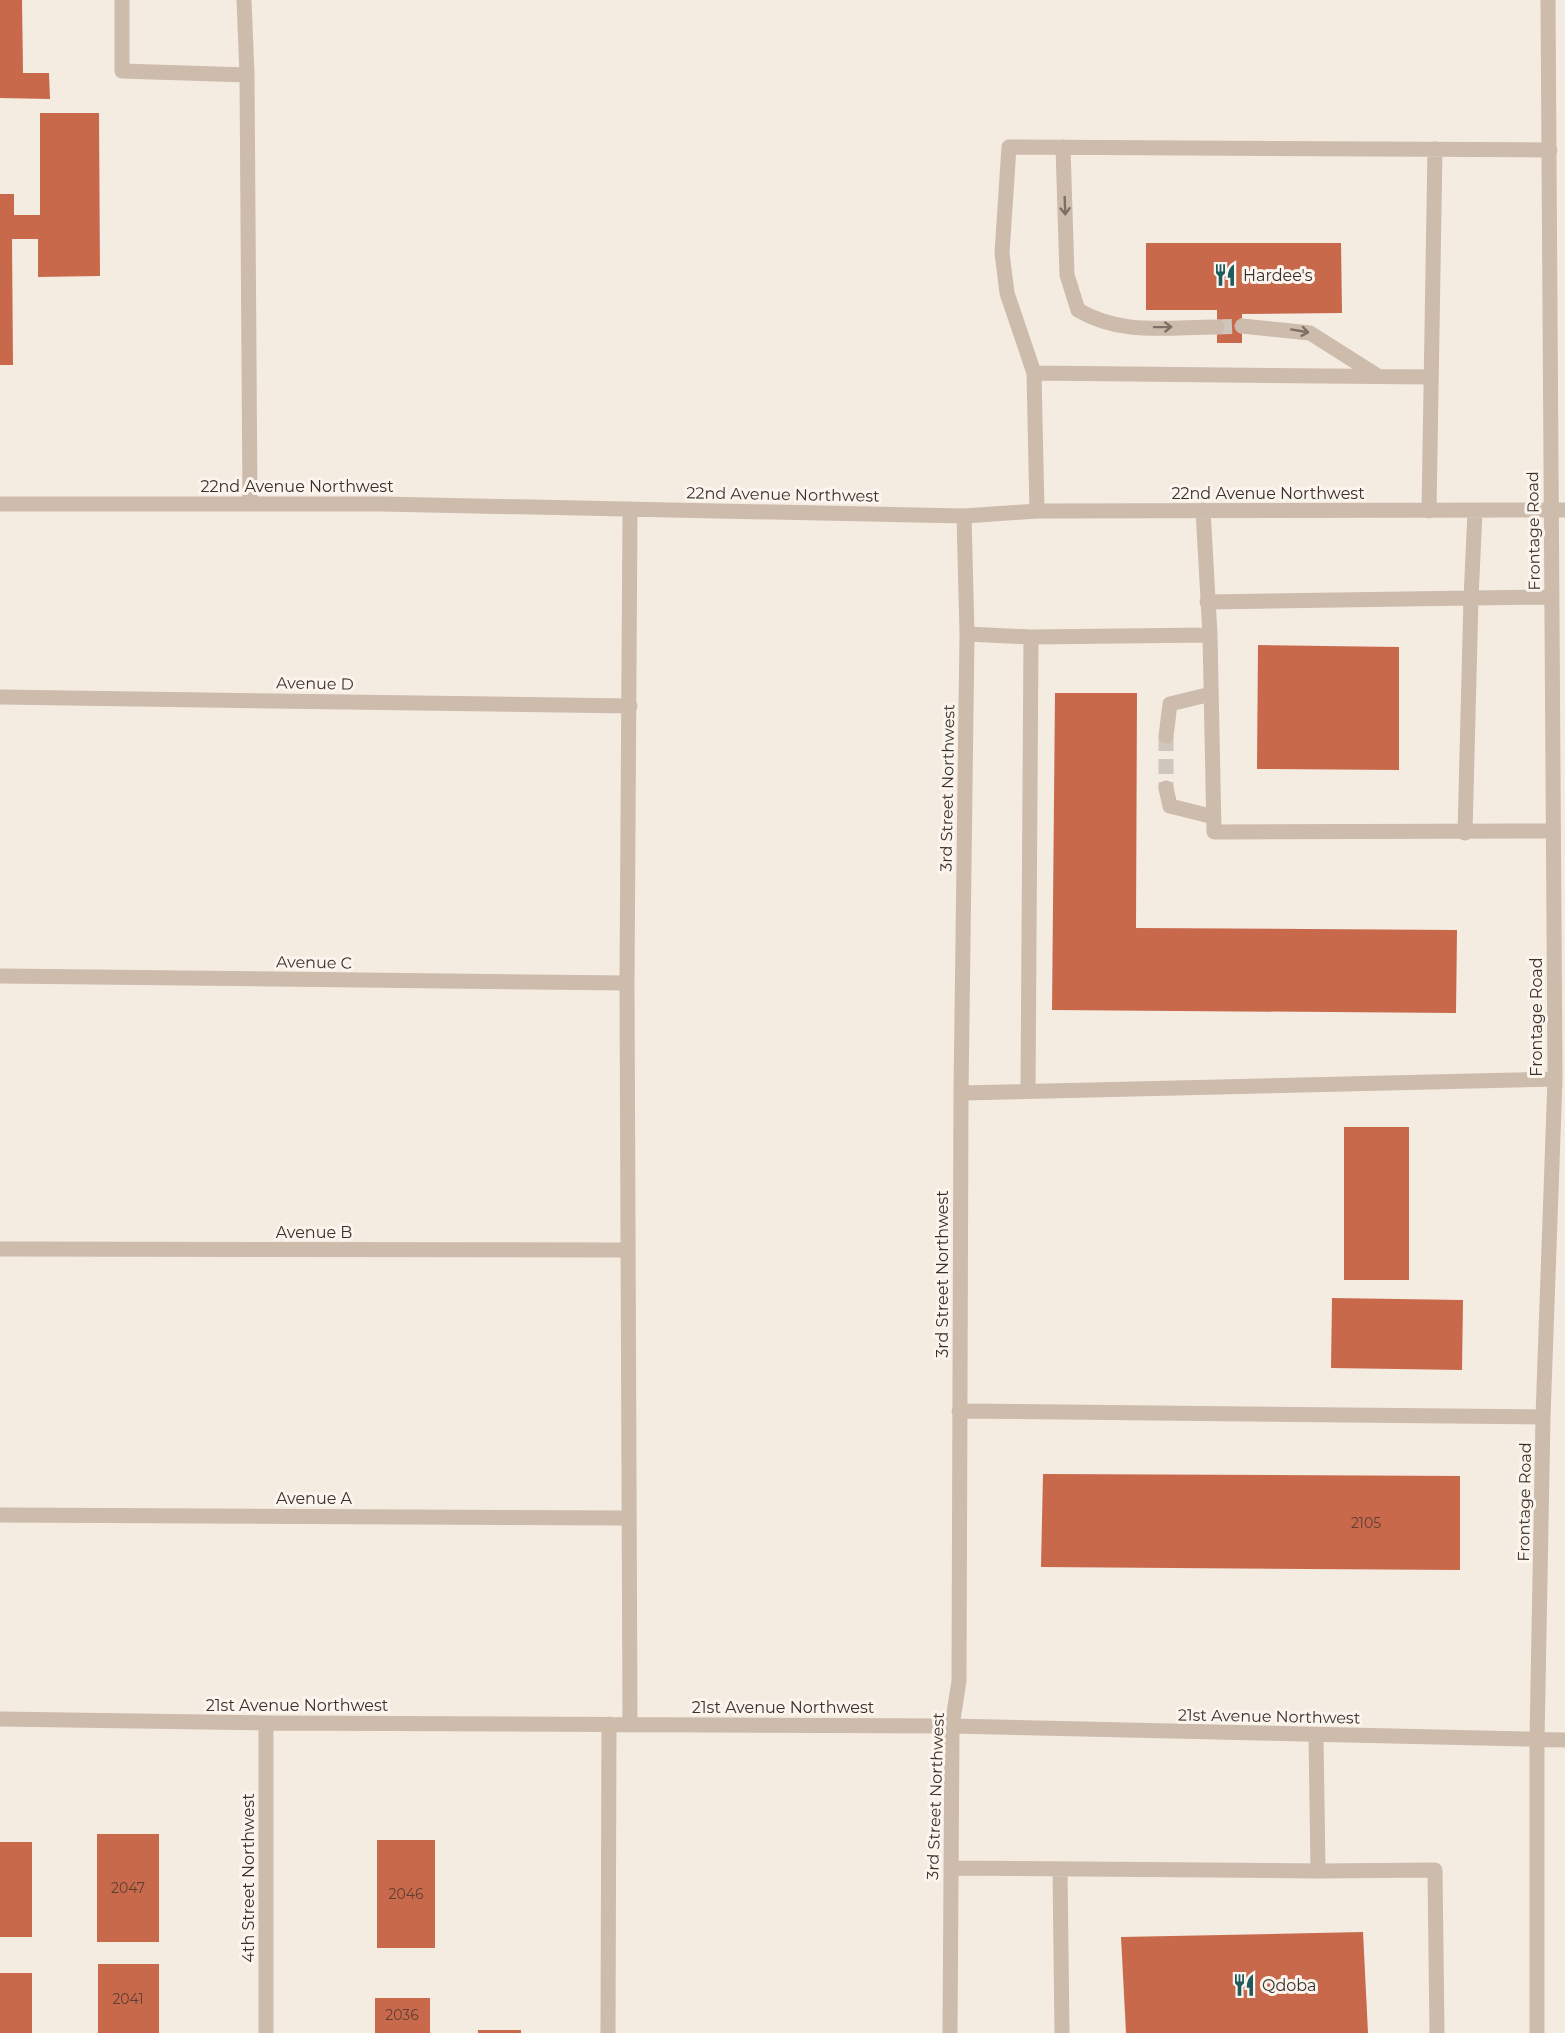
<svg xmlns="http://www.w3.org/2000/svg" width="1565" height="2033" viewBox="0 0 1565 2033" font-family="Montserrat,sans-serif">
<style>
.building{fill:#c8694b}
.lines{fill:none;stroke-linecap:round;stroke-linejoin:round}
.minor-tunnel{stroke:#cfc6bd;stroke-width:15;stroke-dasharray:15 8;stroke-linecap:butt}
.minor{stroke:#cdbbac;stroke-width:15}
.oneway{stroke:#7d6f65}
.labels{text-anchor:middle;stroke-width:6;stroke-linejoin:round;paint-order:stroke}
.number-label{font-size:14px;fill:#5e3e33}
.poi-label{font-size:16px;fill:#3b302b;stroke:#fbf5ee;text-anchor:start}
.street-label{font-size:16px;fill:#3b302b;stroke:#fbf5ee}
</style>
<rect width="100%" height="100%" fill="#f4ebe1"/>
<path class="building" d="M0,0H22L23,73H49L50,99L0,98Z
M40,113H99L100,276L38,277V239H12L13,365H0V194H14V215H40Z
M1146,243H1341L1342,313L1242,314V343H1217V310H1146Z
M1258,645L1399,647V770L1257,769Z
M1055,693H1137L1136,928L1457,930L1456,1013L1052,1010Z
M1344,1127H1409V1280H1344Z
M1332,1298L1463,1300L1462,1370L1331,1368Z
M1043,1474L1460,1476V1570L1041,1567Z
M97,1834H159V1942H97Z
M377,1840H435V1948H377Z
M0,1842H32V1937H0Z
M1363,1932L1368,2033H1126L1121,1937Z
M98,1964H159V2033H98Z
M0,1973H32V2033H0Z
M375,1998H430V2033H375Z
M478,2030H521V2033H478Z"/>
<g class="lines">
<path class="minor-tunnel" d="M1217,327L1242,326
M1166,736V788"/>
<path class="minor" d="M122,0V71L247,75
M244,0L247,75L250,503
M1063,147L1067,275L1078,310C1122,336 1167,327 1217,327
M1242,326L1310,333L1378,376
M1034,373L1431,377
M0,504H382L964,516L1037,511L1565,510
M1203,510L1210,635L1214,832L1553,831
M1037,511L1034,373L1007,293L1002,253L1009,147L1550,150
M1429,511L1435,149
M1475,512L1471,598L1552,597
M1207,602L1471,598L1465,833
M967,634L1031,637L1210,635
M0,697L630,706
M1166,736L1170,704L1211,694
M1166,788L1170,806L1214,817
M0,976L627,983
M1028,1091L1031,637
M961,1093L1555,1079
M0,1249L628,1250
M959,1411L1543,1417
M0,1515L628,1518
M0,1719L266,1723L952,1726L1565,1740
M266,1723V2033
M630,1724L627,983L630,510
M1316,1735L1318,1871L1435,1870L1437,2033
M951,1868L1318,1871
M1060,1869L1062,2033
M608,2033L609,1724
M950,2033L952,1726L959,1681L961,1093L967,634L964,516
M1537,2033V1740L1543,1417L1555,1079L1548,0"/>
</g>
<defs><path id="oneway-shaft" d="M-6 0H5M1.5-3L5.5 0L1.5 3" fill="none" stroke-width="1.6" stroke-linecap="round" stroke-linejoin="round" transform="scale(1.5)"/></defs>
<g class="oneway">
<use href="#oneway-shaft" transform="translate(1065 206) rotate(88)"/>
<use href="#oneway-shaft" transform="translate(1163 327) rotate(-1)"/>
<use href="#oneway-shaft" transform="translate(1300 331) rotate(10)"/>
</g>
<defs>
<g id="restaurant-bare" transform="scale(1.8)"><path d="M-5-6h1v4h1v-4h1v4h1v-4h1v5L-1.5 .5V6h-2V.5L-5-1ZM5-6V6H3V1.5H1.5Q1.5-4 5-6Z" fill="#1f5a5e" stroke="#fbf5ee" stroke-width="2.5" paint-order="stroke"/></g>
</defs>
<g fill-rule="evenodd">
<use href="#restaurant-bare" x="1225" y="275"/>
<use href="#restaurant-bare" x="1244" y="1985"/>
</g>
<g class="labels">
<g class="number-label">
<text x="1366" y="1528">2105</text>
<text x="128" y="1893">2047</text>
<text x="406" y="1899">2046</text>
<text x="128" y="2004">2041</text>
<text x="402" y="2020">2036</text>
</g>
<g class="poi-label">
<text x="1243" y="281">Hardee's</text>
<text x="1262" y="1991">Qdoba</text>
</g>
<g class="street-label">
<text x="297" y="492">22nd Avenue Northwest</text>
<text x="1268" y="499">22nd Avenue Northwest</text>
<text transform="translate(783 494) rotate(1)" y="6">22nd Avenue Northwest</text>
<text transform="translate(1533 531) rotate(-91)" y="6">Frontage Road</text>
<text transform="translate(315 683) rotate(1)" y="6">Avenue D</text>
<text transform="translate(947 788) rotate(-89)" y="6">3rd Street Northwest</text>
<text transform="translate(314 962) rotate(1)" y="6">Avenue C</text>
<text transform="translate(1536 1017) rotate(-90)" y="6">Frontage Road</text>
<text x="314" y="1238">Avenue B</text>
<text transform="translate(942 1274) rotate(-90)" y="6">3rd Street Northwest</text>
<text x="314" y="1504">Avenue A</text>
<text transform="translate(1524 1502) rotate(-89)" y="6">Frontage Road</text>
<text x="297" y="1711">21st Avenue Northwest</text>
<text x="783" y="1713">21st Avenue Northwest</text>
<text transform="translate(1269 1716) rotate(1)" y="6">21st Avenue Northwest</text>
<text transform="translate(935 1796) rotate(-88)" y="6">3rd Street Northwest</text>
<text transform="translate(248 1878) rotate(-90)" y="6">4th Street Northwest</text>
</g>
</g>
</svg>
